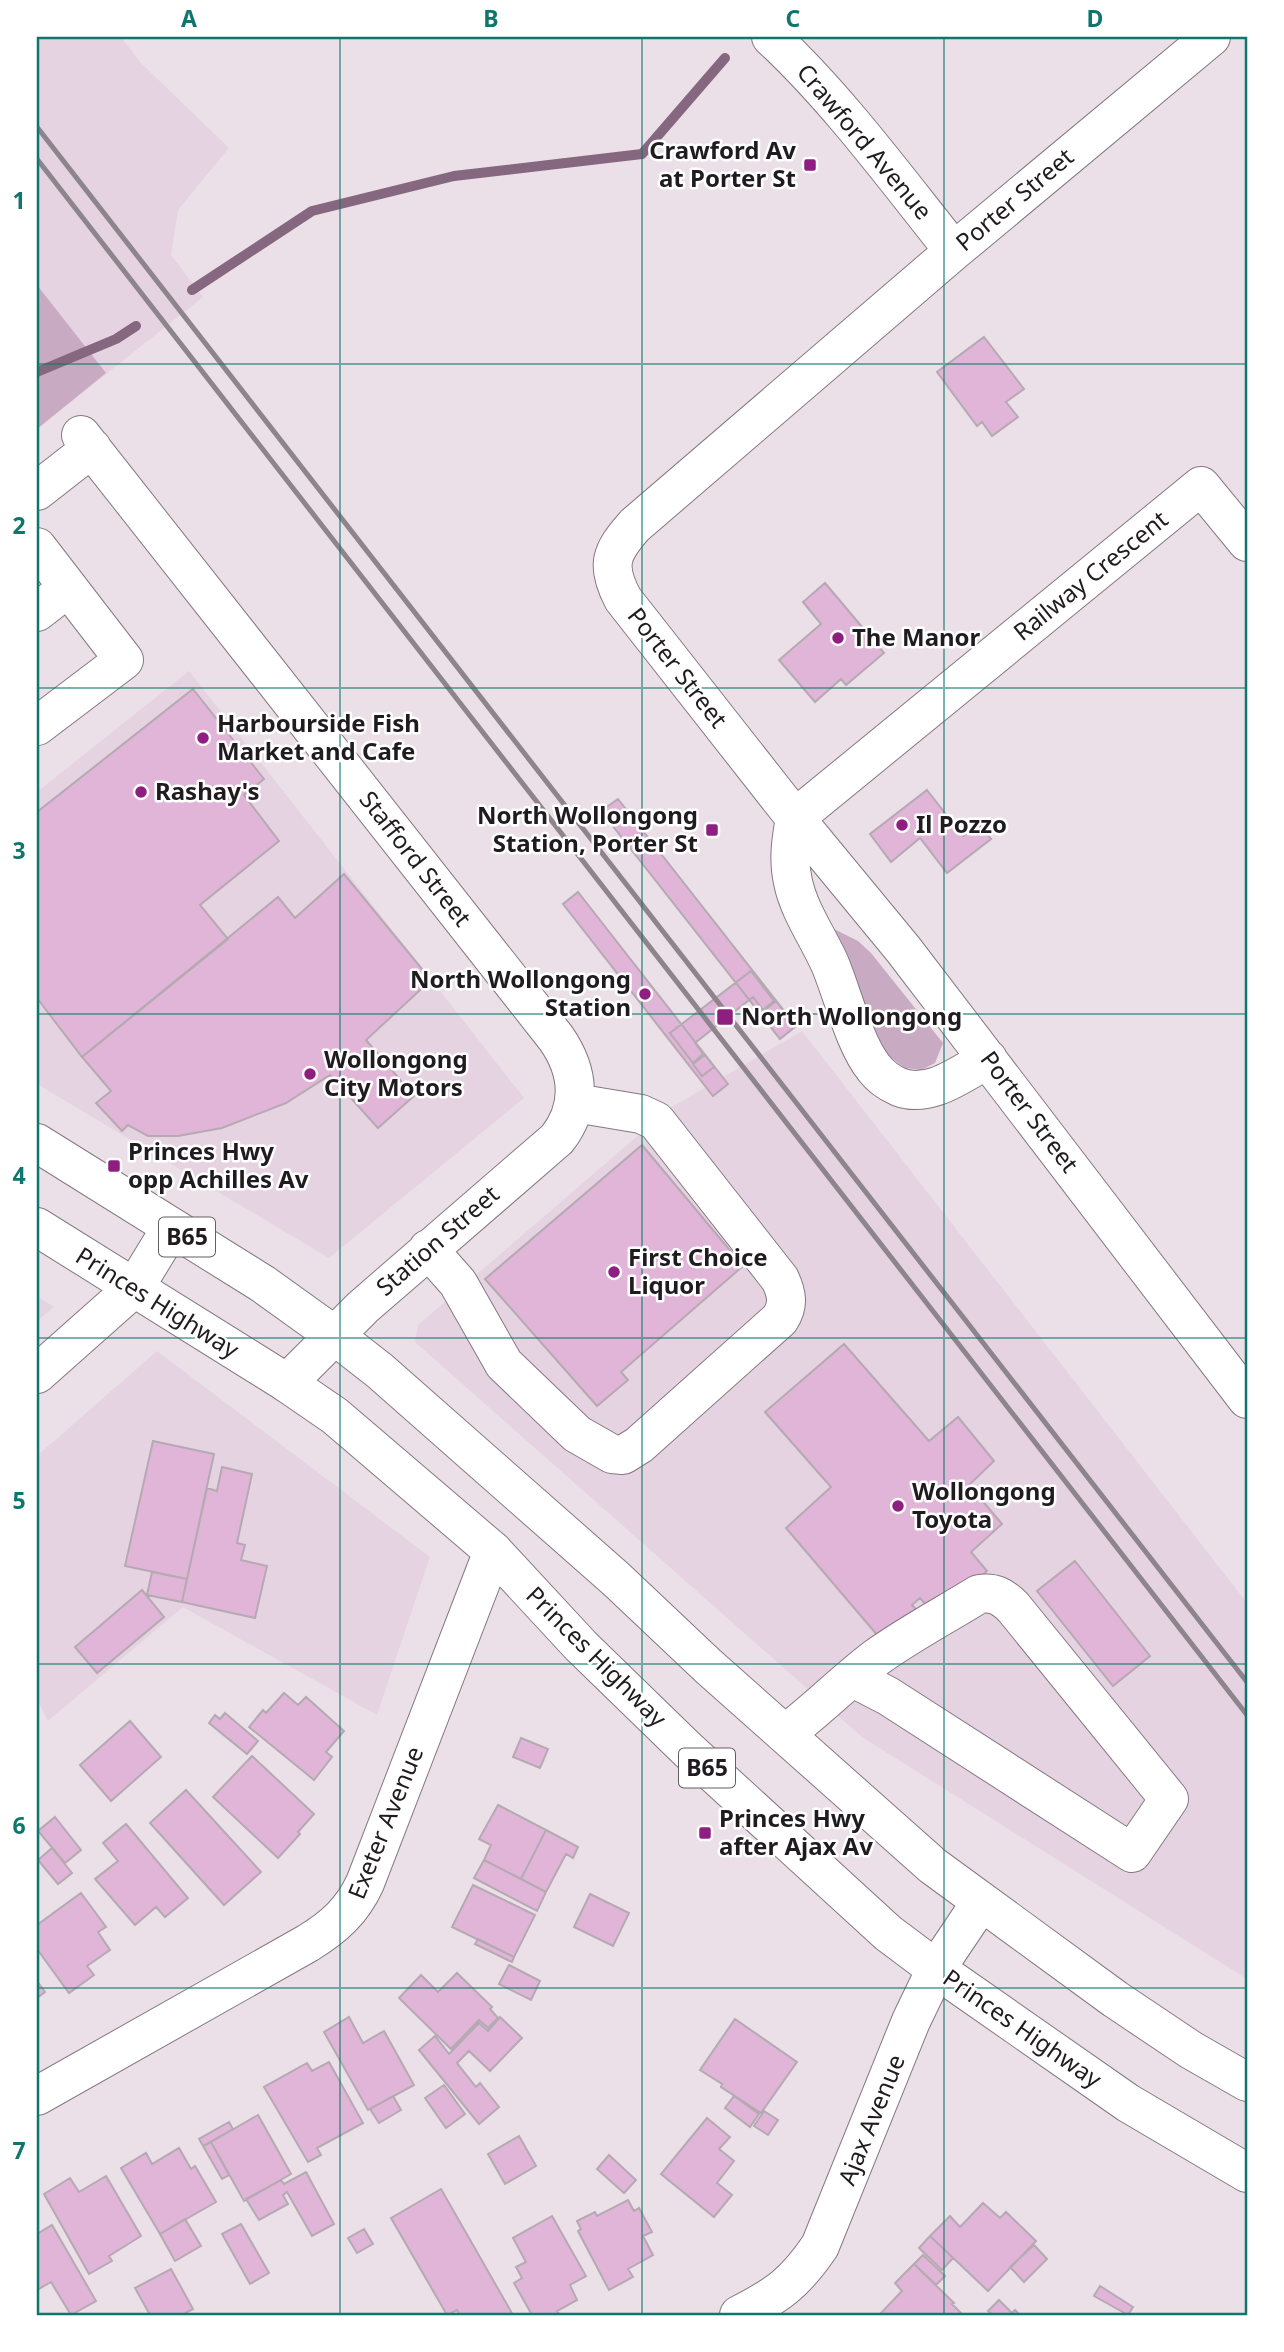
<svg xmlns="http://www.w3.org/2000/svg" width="1284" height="2352" viewBox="0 0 1284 2352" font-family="'Noto Sans',sans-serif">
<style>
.built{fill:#e6d3e2}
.green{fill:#c8abc2}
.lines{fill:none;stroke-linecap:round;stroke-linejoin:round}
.stream{stroke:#85677f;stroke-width:10}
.building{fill:#e0b5d7;stroke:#b5a9b2;stroke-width:2}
.minor-casing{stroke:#847981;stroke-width:40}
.major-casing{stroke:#847981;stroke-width:40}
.minor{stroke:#fff;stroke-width:38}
.major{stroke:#fff;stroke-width:38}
.rail{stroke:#8d858b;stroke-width:5}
.grid{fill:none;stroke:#0f766e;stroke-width:2;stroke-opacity:0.55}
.poi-dot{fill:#8e1e80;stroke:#fff;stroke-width:2.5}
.labels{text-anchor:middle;stroke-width:5;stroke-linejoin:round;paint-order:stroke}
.shield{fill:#fff;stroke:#625f62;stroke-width:2}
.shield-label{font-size:23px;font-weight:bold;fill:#1f1b1e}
.street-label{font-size:24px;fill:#1f1b1e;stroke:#fff}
.poi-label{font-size:24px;font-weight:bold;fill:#1f1b1e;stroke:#fff;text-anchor:start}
.neatline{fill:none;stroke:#0f766e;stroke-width:2.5}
.grid-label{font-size:23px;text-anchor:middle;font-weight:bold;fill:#0f766e}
</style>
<rect width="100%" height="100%" fill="#ebdfe8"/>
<path class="built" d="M37,37H121L140,62L229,148L178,210L171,255L203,297L37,429Z
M189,671L524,1098L329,1258L37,1084V792Z
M802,1031L1247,1603V1979L862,1737L415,1342L418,1325L670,1108Z
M37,1296L54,1307L37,1321Z
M157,1351L430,1557L377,1715L183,1607L48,1721L37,1699V1456Z"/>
<path class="green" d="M37,285L106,373L37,429Z
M834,929L858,941L871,953L943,1043L935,1063L921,1070L905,1068L882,1051Z"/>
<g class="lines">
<path class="stream" d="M192,290L312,211L454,176L642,154L725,58
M37,372L116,339L136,326"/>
</g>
<path class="building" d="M984,337L1024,389L1006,402L1018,417L992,436L982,422L977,426L937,372Z
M825,583L884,653L846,685L841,679L815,702L779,660L821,624L803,602Z
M193,689L264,779L244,795L279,841L200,905L228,939L82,1057L37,998V812Z
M927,790L963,836L979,824L991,839L947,873L920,838L891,862L870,834Z
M618,799L796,1026L780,1039L601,811Z
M344,874L431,980L366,1040L414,1096L378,1128L330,1075L286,1103L222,1128L178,1136H148L128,1125L122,1131L96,1103L111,1091L82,1057L278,897L295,918Z
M578,892L728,1084L713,1096L563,904Z
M751,971L774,1001L763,1010L753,997L695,1043L703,1054L693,1063L670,1033Z
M776,1001L784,1012L773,1021L765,1010Z
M705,1055L714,1067L702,1076L693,1064Z
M642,1145L743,1266L621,1372L628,1380L597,1406L485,1279Z
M844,1344L929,1441L958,1417L994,1461L969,1485L1002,1524L971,1552L987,1571L936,1616L920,1598L912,1605L920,1614L884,1643L786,1528L831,1487L765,1412Z
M153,1441L214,1454L187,1579L125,1566Z
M222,1467L252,1474L237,1543L245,1545L241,1560L267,1566L255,1618L182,1602L207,1488L217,1491Z
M1075,1561L1150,1656L1113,1686L1037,1591Z
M152,1572L187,1579L182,1602L147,1595Z
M142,1590L164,1617L97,1673L75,1647Z
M284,1693L298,1705L306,1697L344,1731L326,1752L332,1757L314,1780L249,1727L263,1710L266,1713Z
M225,1713L258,1741L247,1754L209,1723L215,1715L220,1719Z
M130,1721L161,1757L111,1801L80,1765Z
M521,1738L548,1749L540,1768L513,1757Z
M252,1756L314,1814L298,1832L300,1834L278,1858L213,1797Z
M186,1790L261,1872L224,1905L150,1823Z
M498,1805L546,1830L521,1879L484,1860L491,1845L479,1839Z
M55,1817L81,1850L65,1863L38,1831Z
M126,1824L188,1898L165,1917L156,1907L135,1925L95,1879L118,1861L103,1843Z
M546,1830L578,1847L573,1858L566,1854L546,1892L521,1879Z
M52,1848L72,1873L58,1884L38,1860Z
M484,1860L546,1892L537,1911L474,1878Z
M473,1885L535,1915L514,1957L452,1927Z
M81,1893L106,1927L98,1932L110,1950L87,1966L94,1975L69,1993L37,1949V1925Z
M590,1894L629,1913L613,1946L574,1927Z
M478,1939L514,1957L512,1962L475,1944Z
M509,1965L540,1981L531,2000L499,1984Z
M457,1973L492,2007L490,2009L498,2018L488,2028L479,2020L451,2049L399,1998L421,1975L438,1992Z
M37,1981L45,1992L37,1998Z
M349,2017L363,2043L384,2031L414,2085L368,2110L324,2032Z
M500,2017L522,2038L490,2071L469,2051L457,2063L476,2087L480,2083L499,2107L479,2124L419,2050L435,2036L449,2054L479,2023L488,2031Z
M735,2019L797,2062L761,2113L721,2087L722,2084L700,2070Z
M329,2062L363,2123L317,2148L321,2155L308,2162L264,2087L307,2063L312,2071Z
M444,2085L465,2114L446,2128L425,2098Z
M393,2096L401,2110L379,2123L370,2109Z
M734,2096L759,2114L750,2127L725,2108Z
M764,2111L778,2120L768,2135L754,2126Z
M258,2115L291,2174L244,2201L211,2142Z
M707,2118L730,2137L719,2149L734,2161L717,2183L732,2195L714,2217L661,2174Z
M229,2122L233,2129L203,2146L199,2139Z
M519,2136L536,2166L505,2184L488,2154Z
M211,2142L229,2175L222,2179L203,2146Z
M179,2148L191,2169L195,2166L216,2202L160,2234L121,2168L146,2153L152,2164Z
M609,2155L636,2180L624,2193L597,2169Z
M306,2172L334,2224L312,2236L287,2192L283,2195L288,2204L259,2220L246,2199L276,2183L281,2180L284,2184Z
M106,2176L141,2236L109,2256L112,2261L89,2274L44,2194L70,2178L79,2192Z
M441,2189L513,2315H460L457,2310L447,2315L391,2218Z
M628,2200L634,2211L639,2208L652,2232L643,2236L653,2255L628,2269L633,2277L609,2290L578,2231L581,2229L577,2221L595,2212L597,2216Z
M983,2203L1000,2218L1006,2212L1036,2241L988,2291L930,2236L950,2216L960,2227Z
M552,2216L586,2276L570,2285L577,2300L557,2311L560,2315H532L514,2283L522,2278L516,2267L526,2262L513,2238Z
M185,2219L201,2246L175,2261L160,2234Z
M241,2224L269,2273L250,2284L222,2234Z
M52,2225L96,2301L71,2315L51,2282L37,2290V2234Z
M364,2229L373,2244L357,2253L348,2238Z
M930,2236L953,2258L942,2270L919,2248Z
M1034,2245L1047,2259L1024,2282L1010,2267Z
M923,2255L945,2276L936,2285L914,2264Z
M914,2264L954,2303L952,2304L963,2315H884L881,2313L902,2291L895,2283Z
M171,2269L193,2309L182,2315H150L135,2288Z
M1100,2286L1133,2307L1128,2315L1094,2296Z
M999,2300L1012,2313L1015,2310L1020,2315H993L988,2311Z"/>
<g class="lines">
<g class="minor-casing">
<path id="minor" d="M771,37C837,98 897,180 954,251
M1211,37L954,251L635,525C611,552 605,565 623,599L795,818L903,949L1247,1399
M81,435L556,1038C579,1071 583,1106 557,1139L363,1307L287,1383
M37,491L92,448
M37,547L124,660L37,726
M37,612L68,588
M795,818L1201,486L1247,542
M795,818C791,840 788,860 793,882C799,911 818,937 830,964C843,995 854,1043 874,1068C880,1076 890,1083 899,1087C930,1099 962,1073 988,1059
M428,1249L458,1283L504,1364L577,1434L612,1454L623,1455L639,1445L780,1319C789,1305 787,1294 780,1279L656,1121L641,1114L575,1103
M37,1374L135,1287
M785,1734C817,1710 845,1681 877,1657C909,1634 945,1615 979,1594C994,1592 1002,1596 1013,1607L1169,1799L1132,1853L888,1696L853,1678
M37,2096L308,1943C334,1927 352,1911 365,1883L493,1551
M739,2315C778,2295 795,2283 820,2246L911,2021L936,1969L981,1902"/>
</g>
<g class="major-casing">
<path id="major" d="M37,1143L263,1284L334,1335L380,1371L616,1579L708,1666L933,1866L1115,1999L1191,2050L1247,2082
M37,1227L287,1383L335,1416L493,1551L581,1646L688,1750L888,1933L936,1969L1128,2103L1247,2173
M135,1287L171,1228"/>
</g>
<use href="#minor" class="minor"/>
<use href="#major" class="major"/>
<path class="rail" d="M37,127L1247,1682
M37,159L1247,1715"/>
</g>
<path class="grid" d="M340,37V2315M642,37V2315M944,37V2315M37,364H1247M37,688H1247M37,1014H1247M37,1338H1247M37,1664H1247M37,1988H1247"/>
<g class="poi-dot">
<rect x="803" y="158" width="14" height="14" rx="3.5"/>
<circle cx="838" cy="638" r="7"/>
<circle cx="203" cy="738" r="7"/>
<circle cx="141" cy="792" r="7"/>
<circle cx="902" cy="825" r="7"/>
<rect x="705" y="823" width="14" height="14" rx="3.5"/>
<circle cx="645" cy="994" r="7"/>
<rect x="716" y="1008" width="18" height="18" rx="3.5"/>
<circle cx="310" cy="1074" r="7"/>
<rect x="107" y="1159" width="14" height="14" rx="3.5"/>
<circle cx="614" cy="1272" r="7"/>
<circle cx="898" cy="1506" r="7"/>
<rect x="698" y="1826" width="14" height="14" rx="3.5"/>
</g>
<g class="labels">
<g class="shield">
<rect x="159" y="1217.5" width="56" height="39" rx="5"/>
<rect x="679" y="1748.5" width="56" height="39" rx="5"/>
</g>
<g class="shield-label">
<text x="187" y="1245">B65</text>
<text x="707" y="1776">B65</text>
</g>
<g class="street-label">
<text transform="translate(864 142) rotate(50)" y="8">Crawford Avenue</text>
<text transform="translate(1015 200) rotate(-40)" y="8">Porter Street</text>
<text transform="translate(1091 576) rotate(-39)" y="8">Railway Crescent</text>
<text transform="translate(677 668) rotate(52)" y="8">Porter Street</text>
<text transform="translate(415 859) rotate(52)" y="8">Stafford Street</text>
<text transform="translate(1029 1112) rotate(53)" y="8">Porter Street</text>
<text transform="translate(438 1241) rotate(-41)" y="8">Station Street</text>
<text transform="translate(157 1303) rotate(32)" y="8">Princes Highway</text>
<text transform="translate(596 1657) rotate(45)" y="8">Princes Highway</text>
<text transform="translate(386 1823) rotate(-68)" y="8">Exeter Avenue</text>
<text transform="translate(1022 2029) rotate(35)" y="8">Princes Highway</text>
<text transform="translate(872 2120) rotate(-68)" y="8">Ajax Avenue</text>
</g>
<g class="poi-label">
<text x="796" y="159" text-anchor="end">Crawford Av<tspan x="796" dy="28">at Porter St</tspan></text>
<text x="852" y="646">The Manor</text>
<text x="217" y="732">Harbourside Fish<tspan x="217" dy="28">Market and Cafe</tspan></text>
<text x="155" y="800">Rashay's</text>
<text x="698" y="824" text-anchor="end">North Wollongong<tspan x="698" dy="28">Station, Porter St</tspan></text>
<text x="916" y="833">Il Pozzo</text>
<text x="631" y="988" text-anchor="end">North Wollongong<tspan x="631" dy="28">Station</tspan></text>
<text x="741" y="1025">North Wollongong</text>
<text x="324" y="1068">Wollongong<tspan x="324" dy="28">City Motors</tspan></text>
<text x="128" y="1160">Princes Hwy<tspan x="128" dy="28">opp Achilles Av</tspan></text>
<text x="628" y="1266">First Choice<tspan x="628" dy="28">Liquor</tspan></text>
<text x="912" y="1500">Wollongong<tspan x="912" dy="28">Toyota</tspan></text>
<text x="719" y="1827">Princes Hwy<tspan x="719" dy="28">after Ajax Av</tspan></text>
</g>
</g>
<rect width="1284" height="2352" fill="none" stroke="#ffffff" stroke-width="77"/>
<rect x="38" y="38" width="1208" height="2276" class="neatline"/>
<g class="grid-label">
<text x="189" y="27">A</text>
<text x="491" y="27">B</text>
<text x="793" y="27">C</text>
<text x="1095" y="27">D</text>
<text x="19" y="209">1</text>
<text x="19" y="534">2</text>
<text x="19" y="859">3</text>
<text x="19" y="1184">4</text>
<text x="19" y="1509">5</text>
<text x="19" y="1834">6</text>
<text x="19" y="2159">7</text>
</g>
</svg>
